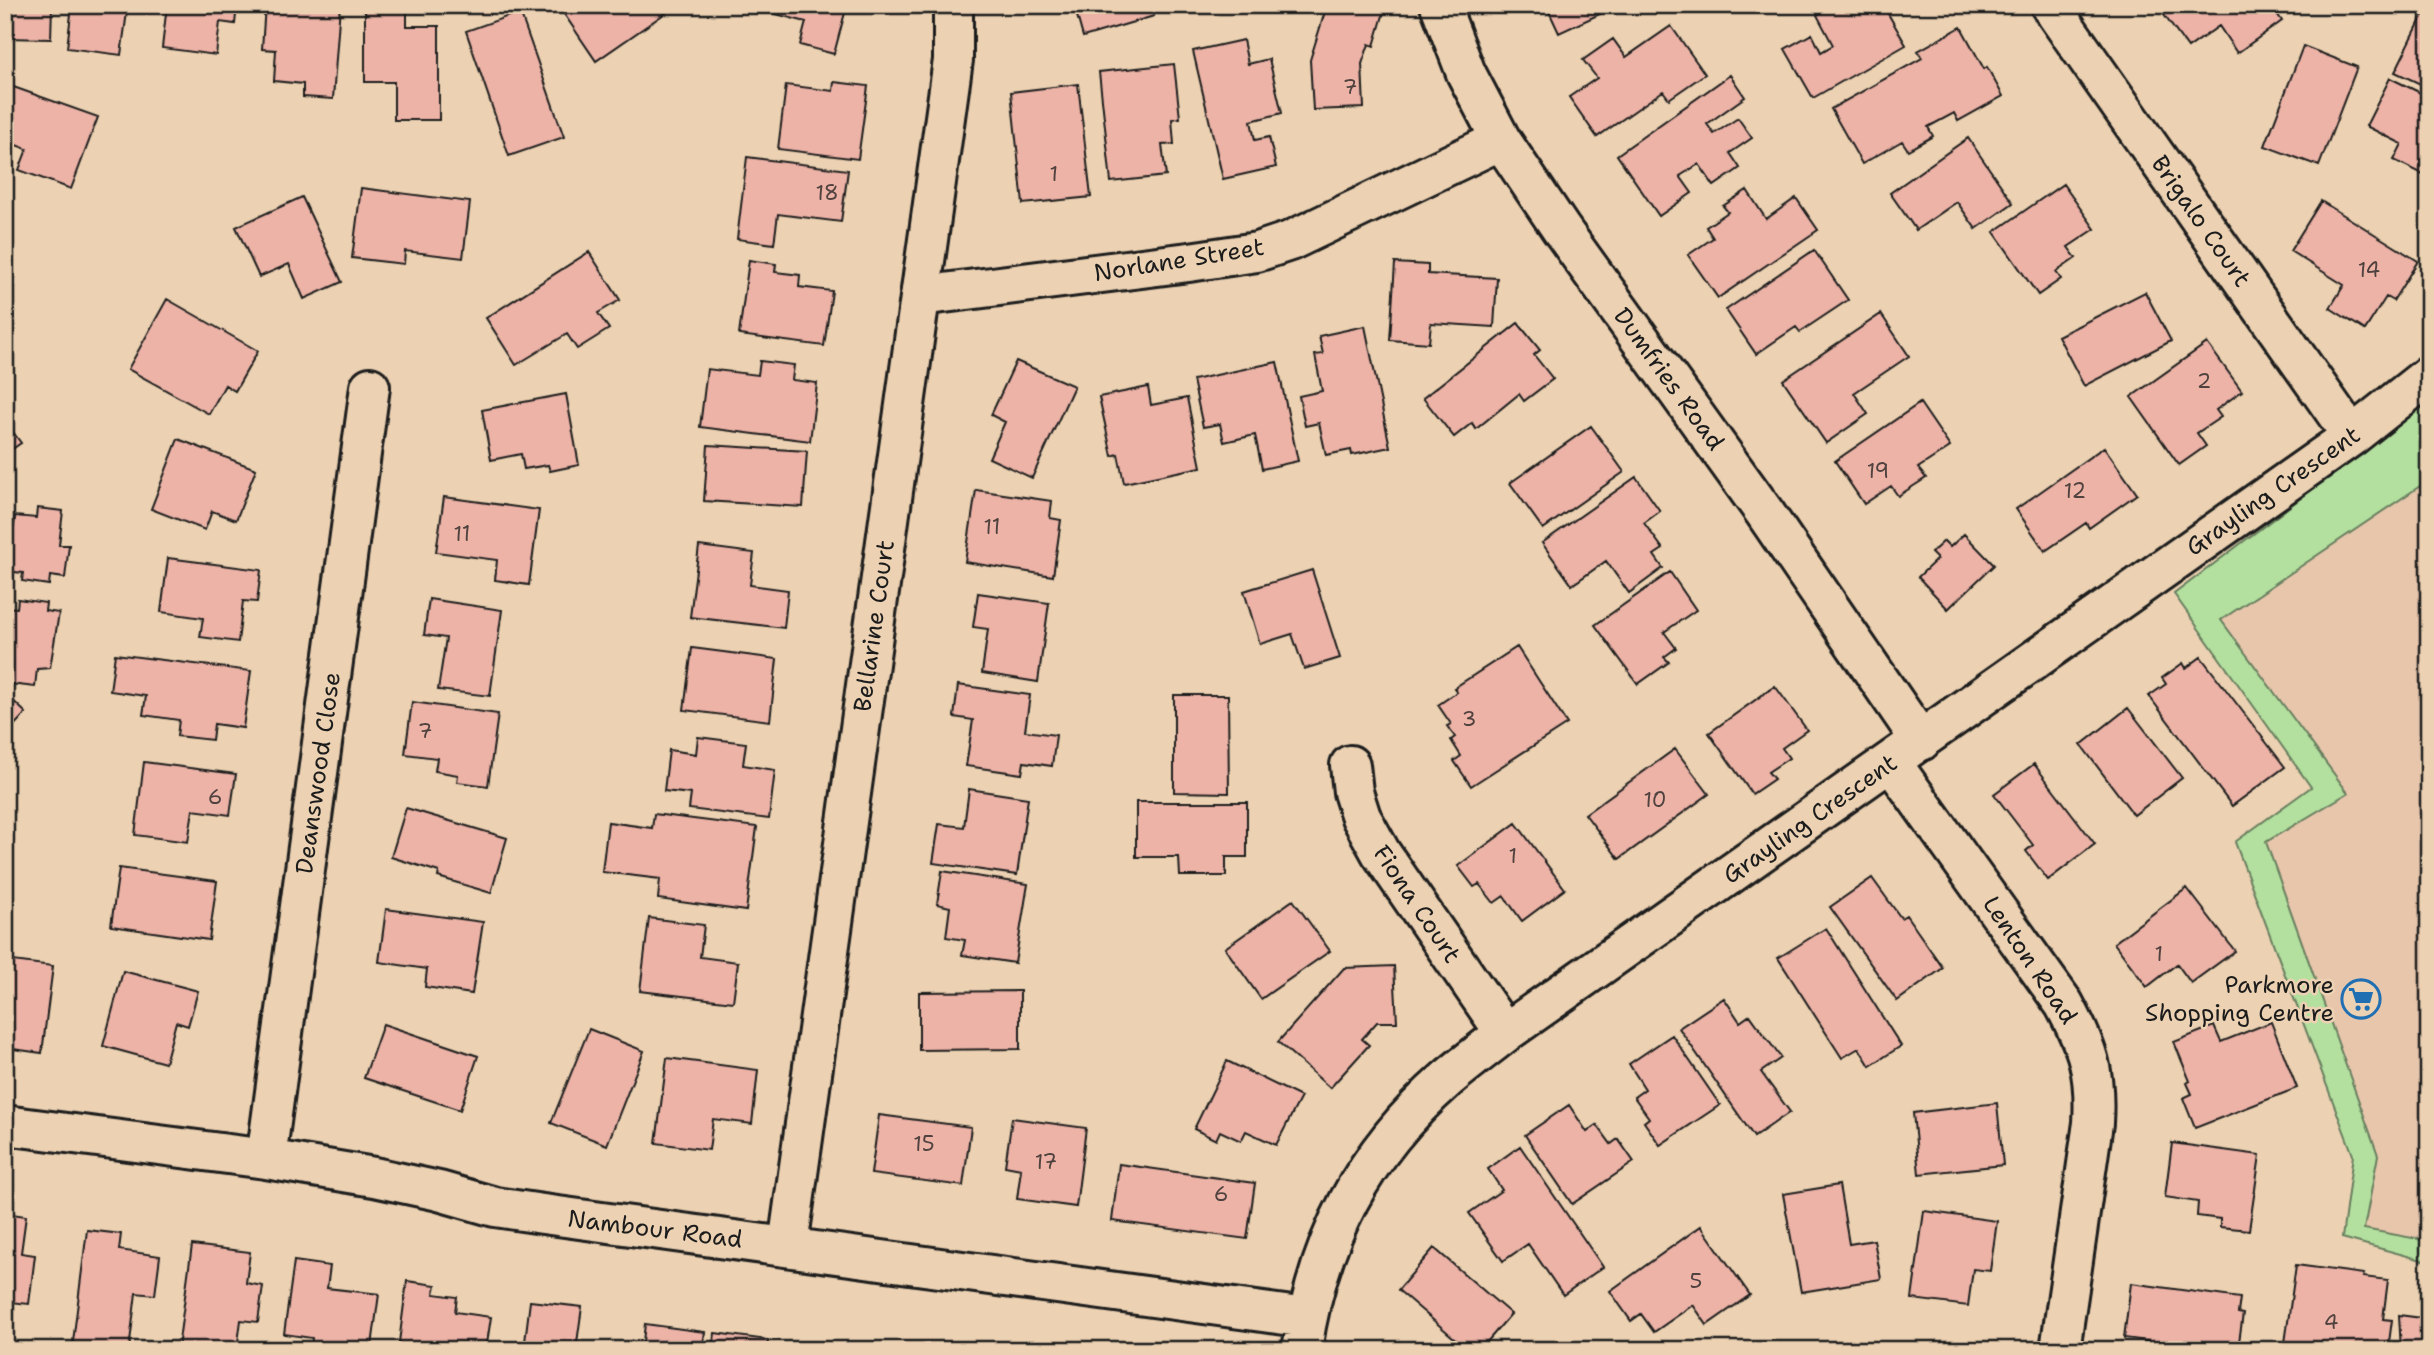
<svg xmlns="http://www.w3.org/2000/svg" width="2434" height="1355" viewBox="0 0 2434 1355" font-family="'Shantell Sans',sans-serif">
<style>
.built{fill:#e8c6ac}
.green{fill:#b3e09f;stroke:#687e5e;stroke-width:2}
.building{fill:#edb3a7;stroke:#1c1c1c;stroke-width:2}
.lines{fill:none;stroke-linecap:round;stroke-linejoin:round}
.minor-casing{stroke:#1c1c1c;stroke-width:44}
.minor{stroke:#ecd2b3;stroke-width:38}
.labels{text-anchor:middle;stroke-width:5;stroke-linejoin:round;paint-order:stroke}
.number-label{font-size:21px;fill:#50423f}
.street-label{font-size:24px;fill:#1c1c1c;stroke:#ecd2b3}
.poi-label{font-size:24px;fill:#1c1c1c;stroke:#ecd2b3;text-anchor:end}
</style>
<rect width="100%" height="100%" fill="#ecd2b3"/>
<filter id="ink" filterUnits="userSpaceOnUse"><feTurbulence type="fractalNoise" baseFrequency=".0143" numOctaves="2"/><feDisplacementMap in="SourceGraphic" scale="14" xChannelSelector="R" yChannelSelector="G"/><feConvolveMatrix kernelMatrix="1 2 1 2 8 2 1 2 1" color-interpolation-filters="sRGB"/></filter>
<g filter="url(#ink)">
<path class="built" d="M2429,432V1262L2342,1238L2353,1155L2235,842L2311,787L2188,615Z"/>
<path class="green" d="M2429,401V480L2221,620L2348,793L2266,842L2378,1155L2364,1229L2429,1241V1262L2342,1238L2353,1155L2235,842L2311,787L2174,594Z"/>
<path class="building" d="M5,5H52L51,39L5,38Z
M72,5H128L121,55L67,48Z
M167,5H237L235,24L220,22L216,55L162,48Z
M265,5H340L333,99L303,97V84L274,81L276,50L262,49Z
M365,5H407V26H439V120H394V82H365Z
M558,5H677L596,61Z
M742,5H847L834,54L800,45L806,22Z
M1074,5H1151L1154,16L1083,37Z
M1327,5H1362L1384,12L1374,46L1369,44L1362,64L1364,108L1313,110L1310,60Z
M1546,5H1619L1559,33Z
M1834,5H1883L1906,45L1813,98L1785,49L1812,34L1821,52L1833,45L1817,15Z
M2177,5H2271L2282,21L2237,53L2219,26L2188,48L2164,15Z
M2428,5H2429V88L2395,72Z
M520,12L564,137L509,156L466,31Z
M1671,26L1705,74L1669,99L1663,91L1597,137L1569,97L1597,78L1583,60L1613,39L1626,57Z
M1961,27L1984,69L1987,67L2003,96L1958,121L1954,113L1928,127L1933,136L1908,150L1902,141L1862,164L1831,109L1922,58L1918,51Z
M1243,40L1248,64L1269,59L1282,113L1251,121L1255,140L1269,137L1276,167L1223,179L1193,51Z
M2303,46L2357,67L2319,166L2265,146Z
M1174,64L1180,118L1172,119L1174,144L1162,145L1166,176L1111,182L1099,72Z
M1730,75L1745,97L1707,124L1714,134L1738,118L1752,138L1730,153L1740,168L1714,186L1699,164L1680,176L1692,193L1659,216L1617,155Z
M2390,78L2429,97V177L2394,160L2402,144L2366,126Z
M834,82L868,86L858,159L778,149L786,85L833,91Z
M5,84L98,117L71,189L19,170L27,149L5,141Z
M1078,84L1091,197L1023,204L1011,92Z
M1968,138L2013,203L1976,229L1957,202L1916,230L1890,193Z
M747,157L848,170L841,222L778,214L774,244L737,239Z
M2063,184L2095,229L2068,247L2076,258L2056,272L2061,279L2038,295L1994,232Z
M361,188L470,202L463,258L405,251L404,264L352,258Z
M1747,190L1766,219L1796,198L1818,230L1718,298L1688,255L1713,238L1706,227L1728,212L1723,206Z
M302,197L342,282L304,299L289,264L259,277L236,227Z
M2321,201L2418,261L2393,301L2386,297L2365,330L2330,308L2344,285L2290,251Z
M5,206H12L10,254H5Z
M1814,250L1848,300L1800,332L1796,327L1756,354L1726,310Z
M589,252L620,300L598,313L609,329L577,349L567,334L516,365L486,318Z
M749,260L776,264L775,272L800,275L799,287L832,291L824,346L739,335Z
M1395,263L1428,265V274L1497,278L1494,327L1431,323L1429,343L1390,340Z
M2145,292L2171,341L2084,386L2058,336Z
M167,299L258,351L235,391L225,385L209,414L128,369Z
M1881,314L1909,356L1854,393L1868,414L1826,443L1783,380Z
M1518,323L1540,350L1534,355L1553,379L1524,401L1519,394L1476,429L1472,423L1454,437L1423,398Z
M1365,326L1390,447L1352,455L1351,450L1326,455L1319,423L1305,426L1299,396L1322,391L1315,355L1323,354L1319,336Z
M2207,343L2242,391L2216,410L2221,417L2197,433L2206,446L2179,465L2131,397Z
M760,361L794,365L792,380L817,383L810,441L700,427L707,369L758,375Z
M1016,361L1074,386L1032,478L989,458L1005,422L991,415Z
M1277,362L1298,461L1262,469L1255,435L1224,442L1220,424L1203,427L1193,380Z
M1148,387L1151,405L1187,398L1201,467L1124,483L1118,454L1112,456L1099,397Z
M566,394L579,465L550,471L548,465L524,469L521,454L491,460L482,410Z
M1920,403L1950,447L1918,468L1926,478L1898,496L1891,486L1864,504L1835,461Z
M5,421L21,443L5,454Z
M1591,426L1624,472L1543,529L1510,483Z
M178,439L256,469L236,520L212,511L205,530L151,509Z
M708,445L807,451L803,507L704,501Z
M2104,447L2137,494L2089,528L2086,523L2045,551L2016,509Z
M1636,477L1660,511L1644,523L1663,549L1654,555L1663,568L1629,593L1606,561L1572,585L1542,543Z
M976,490L1052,501L1050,518L1061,520L1053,576L965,562Z
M444,497L539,510L529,585L495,580L497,560L436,552Z
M37,508L63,511L59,545H69L65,578L50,576L49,585L22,581L23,573L5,571V525L14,526L15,516L36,518Z
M1964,534L1994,565L1948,609L1918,577L1937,559L1931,553L1944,541L1950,547Z
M699,546L754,553L750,585L788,590L784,628L690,617Z
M168,558L261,570L257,602L243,601L238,642L200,637L203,618L161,612Z
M1312,570L1340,658L1304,669L1292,634L1260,644L1244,591Z
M1670,572L1696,610L1664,632L1676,648L1664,657L1669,662L1638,684L1595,625Z
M978,593L1049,603L1038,682L982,673L988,629L973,627Z
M18,599L46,603L45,611L59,613L50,668L37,669L35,687L10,684L12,665L5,664V607L17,608Z
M429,599L502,610L490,696L438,690L446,638L424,635Z
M1517,647L1567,724L1471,786L1454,761L1461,756L1451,740L1455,737L1447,726L1451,724L1438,705L1457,692L1454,688Z
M692,648L777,659L770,721L684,710Z
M115,654L251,671L243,728L214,724L212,740L177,736L179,720L143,715L146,696L110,691Z
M2201,657L2285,767L2232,806L2149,696L2166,684L2162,678L2183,663L2186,668Z
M958,685L1030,695L1025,731L1056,735L1052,766L1024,762L1022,774L966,766L973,720L954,717Z
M1775,686L1807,730L1782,748L1789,758L1768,772L1774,779L1752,794L1709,733Z
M5,693L26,713L5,735Z
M1174,695H1228L1229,793L1174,792Z
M412,702L498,714L488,786L457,782L458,775L435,771L437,758L405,754Z
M2128,708L2182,778L2134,815L2081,745Z
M698,737L746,743L743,765L775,770L769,819L689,809L691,794L664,791L669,750L696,754Z
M1675,749L1709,794L1619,859L1585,814Z
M144,762L236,774L230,815L193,810L188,842L135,835Z
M2034,764L2095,844L2048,880L2026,851L2033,845L1994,794Z
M969,789L1028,798L1017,875L933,863L939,824L964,827Z
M1136,802H1247V857H1226V876H1180L1179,857H1136Z
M406,808L507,838L491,893L438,877L439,872L391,857Z
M654,814L757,827L746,911L658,899L660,879L602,872L608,822L652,828Z
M1516,823L1565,889L1522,921L1504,896L1494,903L1479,884L1474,887L1458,866Z
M119,868L217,881L209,940L111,926Z
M942,871L1028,884L1015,963L962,955L965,940L946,937L950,907L937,904Z
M1872,878L1901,918L1906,915L1943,968L1897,1001L1830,907Z
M2187,888L2235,951L2191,983L2177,964L2147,987L2114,943Z
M1293,900L1330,951L1261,999L1225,948Z
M386,909L483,922L472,994L425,987L427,969L379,962Z
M649,918L704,925L700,957L738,962L733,1002L640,991Z
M1826,928L1901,1046L1870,1066L1859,1048L1842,1058L1778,958Z
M5,960L53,966L42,1053L5,1048Z
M1394,966L1397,1022H1377L1362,1039L1369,1045L1330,1088L1278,1042L1344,968Z
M123,971L198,991L188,1026L176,1022L165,1063L103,1046Z
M1020,991V1049L919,1050V992Z
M1724,998L1740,1022L1750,1015L1781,1058L1761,1072L1790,1112L1754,1137L1679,1028Z
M2271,1022L2297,1088L2195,1128L2183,1098L2192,1094L2187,1083L2190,1081L2174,1042L2214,1026L2221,1042Z
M383,1024L478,1056L460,1110L364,1078Z
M589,1029L644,1051L607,1145L551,1123Z
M1672,1035L1720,1105L1660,1145L1644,1122L1649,1118L1634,1097L1645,1089L1629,1064Z
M667,1058L758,1070L752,1124L713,1119L709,1150L656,1143Z
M1227,1061L1301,1097L1276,1145L1246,1131L1241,1141L1220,1131L1216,1140L1194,1129Z
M1997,1103L2003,1165L1919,1174L1913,1113Z
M1569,1105L1587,1132L1597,1125L1611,1144L1618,1139L1634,1162L1572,1204L1525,1135Z
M879,1115L971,1127L963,1186L871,1174Z
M1012,1118L1086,1128L1076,1207L1017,1199L1021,1169L1005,1166Z
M2172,1143L2260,1155L2249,1230L2220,1227V1219L2197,1216L2198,1202L2165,1197Z
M1520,1146L1603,1267L1563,1295L1528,1244L1503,1261L1469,1213L1502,1190L1488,1169Z
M1119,1164L1255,1183L1247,1239L1112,1221Z
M1839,1185L1849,1244L1874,1240L1881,1279L1801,1292L1783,1194Z
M1924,1211L1997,1221L1990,1271L1973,1269L1968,1306L1912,1299Z
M5,1213L26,1216L21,1253L35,1255L29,1304L11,1302L9,1320H5Z
M1701,1226L1750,1295L1707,1325L1693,1305L1654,1332L1641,1314L1631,1321L1610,1291Z
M87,1230L121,1234L119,1250L160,1256L155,1295L136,1293L129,1350H72Z
M192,1245L250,1252L246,1283L263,1286L258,1322L241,1320L237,1350L178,1348Z
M1434,1248L1511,1314L1480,1350H1468L1398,1290Z
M294,1261L330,1266L327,1288L379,1294L372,1346L365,1345L364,1350H311L312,1338L284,1334Z
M2296,1265L2364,1274L2363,1277L2388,1280L2383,1319L2392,1320L2388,1350H2284Z
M407,1281L436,1285L434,1294L457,1297L455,1312L491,1317L486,1350H398Z
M2131,1283L2240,1298L2238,1313L2243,1314L2238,1349L2213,1350L2174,1345L2173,1349L2147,1345L2148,1341L2124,1338Z
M530,1301L582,1307L576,1350H524Z
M2399,1315L2429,1319V1350H2401Z
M645,1324L705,1332L702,1350H642Z
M715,1333L768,1340L767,1350H713Z"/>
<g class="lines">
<g class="minor-casing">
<path id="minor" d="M1440,5L1466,73L1501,140L1561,229L1765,513L1921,741
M2050,5L2352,436
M920,296L1189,262L1257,252L1290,241L1501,140
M1891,762L2064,1004C2088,1048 2096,1072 2093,1123L2060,1350
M1350,765L1353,792L1361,817L1381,853L1505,1033
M5,1125L266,1159L374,1177L439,1191L495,1207L543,1214L1307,1318
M266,1159L370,387
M788,1246L953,60V5
M1302,1350C1318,1239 1363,1153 1447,1079C1466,1063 1486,1048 1505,1033L2352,436L2429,375"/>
</g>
<use href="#minor" class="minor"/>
</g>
</g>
<defs>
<g id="supermarket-ring" transform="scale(2.0125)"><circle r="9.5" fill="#ecd2b3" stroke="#1f6fb2" stroke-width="1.5"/><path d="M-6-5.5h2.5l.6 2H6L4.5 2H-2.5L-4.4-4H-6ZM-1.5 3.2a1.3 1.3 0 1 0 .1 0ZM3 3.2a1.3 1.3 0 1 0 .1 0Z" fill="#1f6fb2"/></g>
</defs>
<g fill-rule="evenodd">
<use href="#supermarket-ring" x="2361" y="999"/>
</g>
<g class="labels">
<g class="number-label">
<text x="1350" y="94">7</text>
<text x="1054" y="181">1</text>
<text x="827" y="200">18</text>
<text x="2369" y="277">14</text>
<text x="2204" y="388">2</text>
<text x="1878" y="478">19</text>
<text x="2075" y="498">12</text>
<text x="992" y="534">11</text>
<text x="462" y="541">11</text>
<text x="1469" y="726">3</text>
<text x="425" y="738">7</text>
<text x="215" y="804">6</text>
<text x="1655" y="807">10</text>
<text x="1513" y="863">1</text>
<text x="2159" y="961">1</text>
<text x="924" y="1151">15</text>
<text x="1046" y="1169">17</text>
<text x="1221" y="1201">6</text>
<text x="1696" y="1288">5</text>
<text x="2331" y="1329">4</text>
</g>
<g class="street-label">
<text transform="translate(2201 221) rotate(55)" y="8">Brigalo Court</text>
<text transform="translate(1179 260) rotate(-9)" y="8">Norlane Street</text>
<text transform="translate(1669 379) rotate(54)" y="8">Dumfries Road</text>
<text transform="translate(2273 491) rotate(-35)" y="8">Grayling Crescent</text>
<text transform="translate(874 626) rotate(-82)" y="8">Bellarine Court</text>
<text transform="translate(318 773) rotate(-82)" y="8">Deanswood Close</text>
<text transform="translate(1810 819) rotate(-35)" y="8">Grayling Crescent</text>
<text transform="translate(1417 904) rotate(56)" y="8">Fiona Court</text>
<text transform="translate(2030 960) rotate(56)" y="8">Lenton Road</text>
<text transform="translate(655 1229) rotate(7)" y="8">Nambour Road</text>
</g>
<g class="poi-label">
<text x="2334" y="993">Parkmore<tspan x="2334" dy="28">Shopping Centre</tspan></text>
</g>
</g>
<rect width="2434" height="1355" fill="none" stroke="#ecd2b3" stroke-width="28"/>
<rect x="14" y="14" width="2406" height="1327" fill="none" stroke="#1c1c1c" stroke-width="2.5" filter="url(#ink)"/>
</svg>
